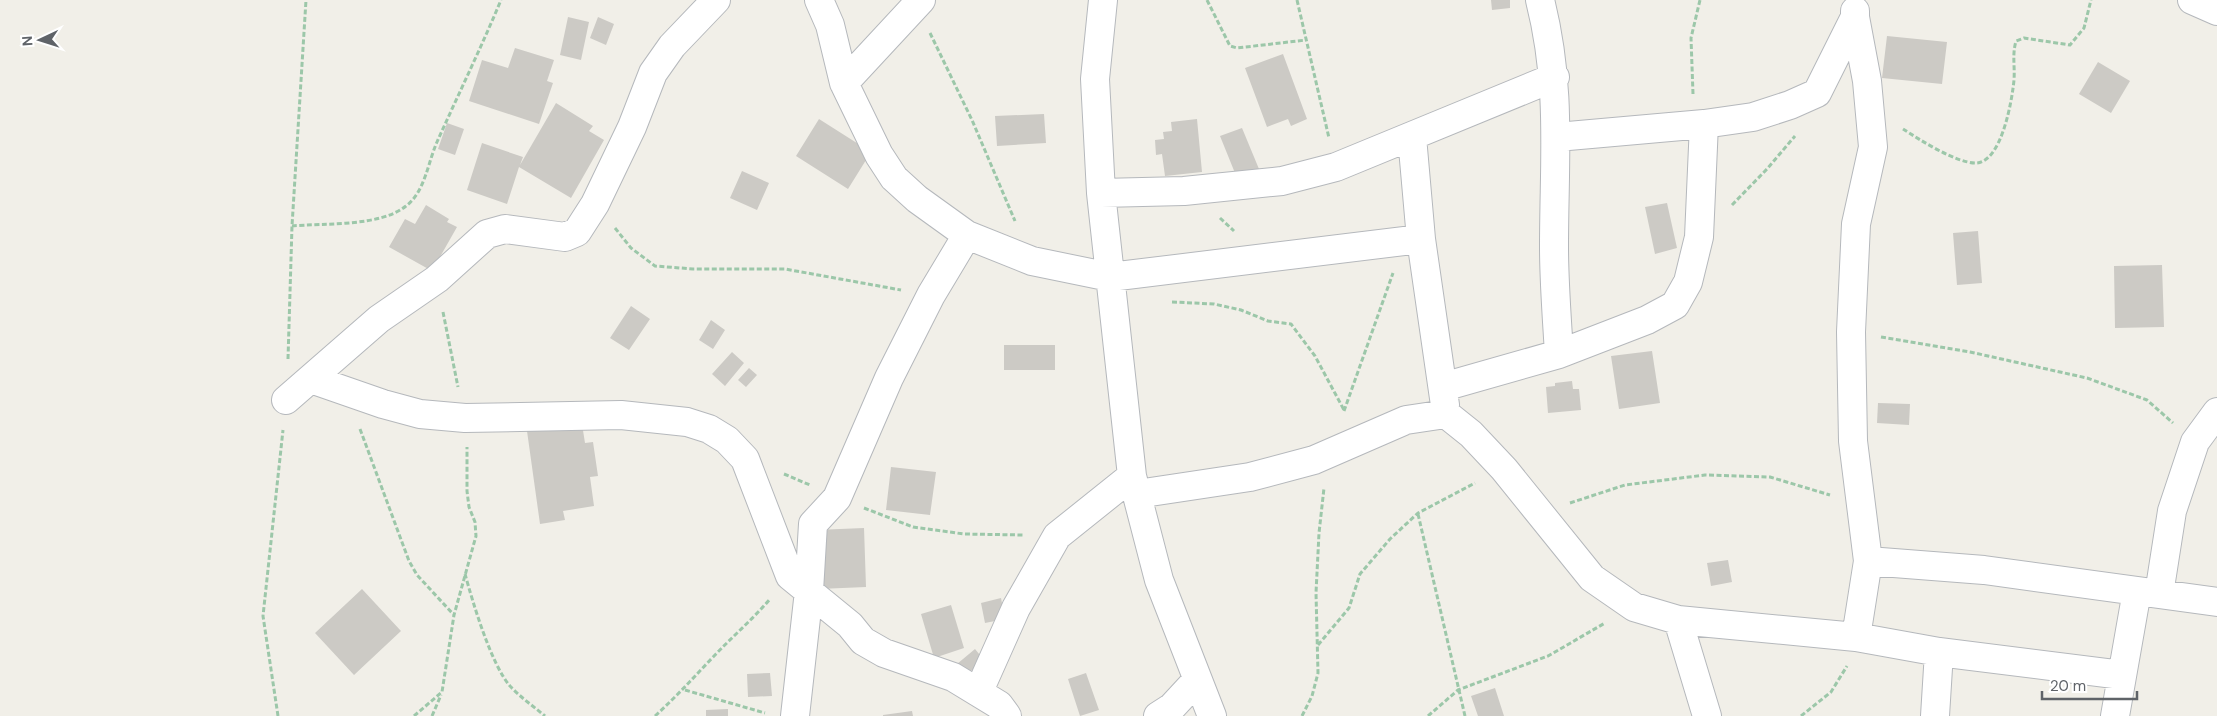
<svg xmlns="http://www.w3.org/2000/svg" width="2217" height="716" viewBox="0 0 2217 716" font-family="'DM Sans',sans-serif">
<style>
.building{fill:#cccac5}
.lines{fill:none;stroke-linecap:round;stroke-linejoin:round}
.minor-casing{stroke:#b5b8bc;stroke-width:30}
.path{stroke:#9cc7a9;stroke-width:3;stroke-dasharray:5 2.5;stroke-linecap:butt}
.minor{stroke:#fff;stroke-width:28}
</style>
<rect width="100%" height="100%" fill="#f1efe8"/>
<path class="building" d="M1491,0H1510V8L1492,10Z
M568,17L589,22L581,60L560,55Z
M598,17L614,24L606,45L590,38Z
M1887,36L1947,42L1942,84L1882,78Z
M515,48L554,60L547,81L553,83L539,124L469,101L482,60L508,68Z
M1283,54L1307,119L1291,126L1288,119L1267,127L1245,68Z
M2098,62L2130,81L2111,113L2079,94Z
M556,103L593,126L589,131L604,140L571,198L519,167L507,204L467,190L482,143L523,157L520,165Z
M1044,114L1046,143L997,146L995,116Z
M819,119L871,152L848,189L796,156Z
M1197,119L1202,172L1165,176L1162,154L1156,155L1155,140L1164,139L1163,132L1172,131L1171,122Z
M447,123L464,129L455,155L438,149Z
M1242,128L1259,169L1237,178L1220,136Z
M742,171L769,183L757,210L730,198Z
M1667,203L1677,248L1655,254L1645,207Z
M426,205L449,219L447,222L457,227L432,271L389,247L405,219L415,224Z
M1978,231L1982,283L1957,285L1953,233Z
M2162,265L2164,327L2115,328L2114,266Z
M631,306L650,319L629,350L610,338Z
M711,320L725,330L713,349L699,340Z
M1004,345H1055V370H1004Z
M1652,351L1660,403L1619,409L1611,356Z
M732,352L744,363L725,386L712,374Z
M749,368L757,375L746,387L738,380Z
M1572,381L1573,389H1579L1581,410L1548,413L1546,387L1555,386V383Z
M1878,403L1910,404L1909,425L1877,423Z
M582,424L585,443L593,442L598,476L590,477L594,506L563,511L565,520L540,524L527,431Z
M891,467L936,472L930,515L886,510Z
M864,528L866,587L819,589L816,530Z
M1728,560L1732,582L1711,586L1707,563Z
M362,589L401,631L354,675L315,633Z
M1001,598L1005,619L985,623L981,603Z
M951,605L964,648L934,658L921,614Z
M975,649L984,660L966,675L957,664Z
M770,673L772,696L748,697L747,674Z
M1086,673L1099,710L1080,716L1068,679Z
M1495,688L1504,716H1478L1471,696Z
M728,709V716H706V710Z
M912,711L913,716H883V715Z"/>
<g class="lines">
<g class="minor-casing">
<path id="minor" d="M819,0L830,25L844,83L879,155L894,178L917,199L967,235L1032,261L1110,277L1421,239
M1103,0L1095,79L1101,193L1132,476L1159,580L1212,716
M1540,0C1562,87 1554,159 1554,247C1554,283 1557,319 1559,354
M2192,0L2217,11
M1855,17L1867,81L1873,147L1856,224L1851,332L1853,441L1868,561L1856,637
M844,83L921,0
M1412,137L1421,239L1445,405
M1557,137L1704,124L1753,117L1790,105L1817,93L1855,17V11
M1101,193L1184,191L1282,181L1336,167L1555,77
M311,379L383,404L420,414L465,418L621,415L687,422L709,429L727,440L745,459L790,576L850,625L863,641L884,653L953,677L999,705L1007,716
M1443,387L1559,354L1647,320L1675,305L1688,282L1699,237L1704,124
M286,400L379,319L437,279L487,234L505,229L565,237L577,232L595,204L632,127L653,73L672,46L716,0
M1137,494L1250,477L1314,460L1406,420L1446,414L1471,434L1504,469L1592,578L1634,607L1678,620L1856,637L1939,652L2122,675
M1868,561L1984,570L2217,602
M2159,594L2172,511L2195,442L2217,412
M1678,620L1707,716
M979,691L1016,608L1057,536L1132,476
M795,716L809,591L813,524L837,498L889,378L931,295L967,235
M1158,716L1172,707L1197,680
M1935,716L1939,652
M2115,716L2137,591"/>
</g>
<path class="path" d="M1207,0L1230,46L1237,48L1306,40
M1297,0L1329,138
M930,33L972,120L1015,221
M1693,94L1691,38L1700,0
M1903,129C1920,140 1956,163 1976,163C2002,162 2012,100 2014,80C2015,66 2012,55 2016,41L2024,38L2070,45L2084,28L2091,0
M1732,205L1767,169L1795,136
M1220,218L1234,231
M292,226C324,223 380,227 406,206C425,192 428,162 437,142C458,95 481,48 501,0
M615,228L631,248L655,266L693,269H785L901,290
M1172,302L1214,304L1241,310L1268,321L1291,324L1315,356L1344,410
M443,312L458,387
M1881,337L1970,352L2087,378L2147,400L2173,423
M288,359L292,226L306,0
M1344,411L1393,273
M360,429L409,561L417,575L454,615
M784,474L810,485
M1570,503L1625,485L1705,475L1770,477L1830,495
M864,508L913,527L964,534L1024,535
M1418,514L1465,716
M465,574C473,603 491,664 510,686C520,697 533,706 545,716
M1318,645L1349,608L1360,574L1390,539L1418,513L1475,483
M685,690L765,713
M278,716L263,616L283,430
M414,716L442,692L454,615L476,536L475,522L469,507L467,491V447
M432,716L441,695
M655,716C677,696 695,676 715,655C733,636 753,619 770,599
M1302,716L1312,696L1318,673L1316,593L1319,533L1324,488
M1428,716L1458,690L1548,656L1605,623
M1801,716L1831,692L1847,666"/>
<use href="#minor" class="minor"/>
</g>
<g transform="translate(40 40) rotate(266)" stroke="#ffffff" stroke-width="4" paint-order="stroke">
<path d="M0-4L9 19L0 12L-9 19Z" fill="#5f6368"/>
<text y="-8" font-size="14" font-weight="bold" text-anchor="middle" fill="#5f6368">N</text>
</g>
<path d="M2042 691v8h95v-8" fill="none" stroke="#5f6368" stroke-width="2.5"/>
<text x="2050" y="691" font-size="15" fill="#5f6368" stroke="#ffffff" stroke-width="4" paint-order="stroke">20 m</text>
</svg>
